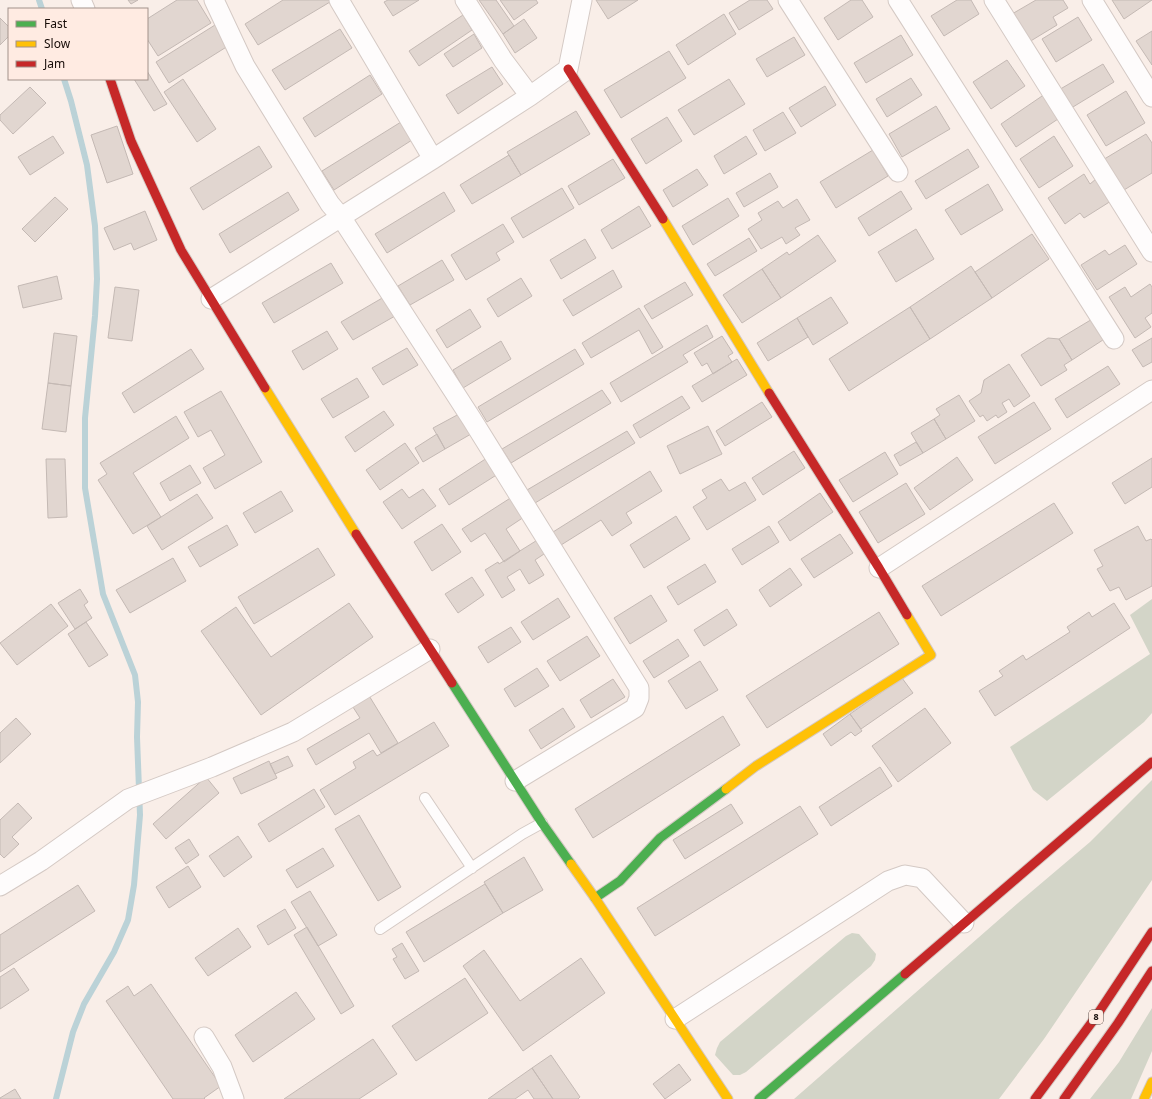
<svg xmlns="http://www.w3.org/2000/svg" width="1152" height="1099" viewBox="0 0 1152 1099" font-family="'Noto Sans',sans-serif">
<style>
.green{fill:#d3d5c8}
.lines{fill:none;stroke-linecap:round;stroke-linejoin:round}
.stream{stroke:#bbd2d7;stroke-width:6}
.building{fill:#e1d6d0;stroke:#c4b9b4}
.lane-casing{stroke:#d4c9c4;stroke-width:12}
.street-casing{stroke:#d4c9c4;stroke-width:21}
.fast-casing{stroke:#d4c9c4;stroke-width:11}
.slow-casing{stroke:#d4c9c4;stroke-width:11}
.jam-casing{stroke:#d4c9c4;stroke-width:11}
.lane{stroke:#fefcfc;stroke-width:10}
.street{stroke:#fefcfc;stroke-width:19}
.fast{stroke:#4caf50;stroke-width:9}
.slow{stroke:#ffc107;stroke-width:9}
.jam{stroke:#c62828;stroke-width:9}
.labels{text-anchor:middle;stroke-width:3.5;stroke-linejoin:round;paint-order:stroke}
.shield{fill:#ffebe2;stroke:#5c4e49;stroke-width:1}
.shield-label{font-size:9px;font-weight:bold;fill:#160b07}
</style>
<rect width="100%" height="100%" fill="#f9eee8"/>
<path class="green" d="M1152,599V713L1144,722L1047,801L1033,790L1010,747L1150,654L1130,615Z
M1152,780V880L1044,1039L999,1099H794L1018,903L1090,842Z
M852,933L859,934L876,954L875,960L871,966L746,1072L740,1075H733L715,1055L717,1048L720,1042L846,936Z
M1152,1008V1051L1131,1099H1090L1119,1062Z"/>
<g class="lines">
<path class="stream" d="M39,0L42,9
M56,1099L73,1032L84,1004L114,952L128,920L134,885L140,815L137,737L138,702L135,675L103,594L85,488V418L95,316L97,279L95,226L87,165L71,101L64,79"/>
</g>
<path class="building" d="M128,0H138L131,4Z
M177,0H197L211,23L158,56L147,39V19Z
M283,0H329L330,2L258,45L245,24Z
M388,0H419L393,16L384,2Z
M479,0H496L514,26L503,34Z
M500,0H536L538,3L514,20Z
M596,0H638L608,19Z
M750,0H767L773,9L739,30L729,13Z
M851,0H862L873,17L838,40L824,18Z
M957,0H971L979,14L944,36L931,16Z
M1036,0H1063L1068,8L1053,17L1057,25L1029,42L1012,14Z
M1112,0H1152L1124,19Z
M724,14L736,34L688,65L676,45Z
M463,15L472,30L419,66L409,51Z
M1078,17L1092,40L1056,62L1042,39Z
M0,18L9,27V36L0,45Z
M524,19L537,38L515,53L503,34Z
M215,25L228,46L169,83L156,62Z
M340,29L352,48L285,90L272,70Z
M1152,31V65L1136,41Z
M474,34L482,48L453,67L444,54Z
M901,35L913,55L866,83L854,63Z
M794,37L805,55L767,77L756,59Z
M669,51L686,78L621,118L604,90Z
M1007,60L1025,86L991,109L973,82Z
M1103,64L1114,82L1068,110L1057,91Z
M492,67L503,84L458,114L446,95Z
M147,71L167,104L154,111L134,79H147Z
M370,75L382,94L315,137L303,118Z
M911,78L922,95L887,117L876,99Z
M183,79L216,129L197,142L164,92Z
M729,79L745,104L694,135L678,110Z
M825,86L836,105L801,127L789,108Z
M30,87L46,103L13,134L0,120V115Z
M1126,91L1145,123L1106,146L1087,115Z
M1045,94L1061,117L1016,147L1001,124Z
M936,106L950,129L902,157L889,134Z
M576,111L590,134L521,175L507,152Z
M783,112L796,133L765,151L753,130Z
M667,117L682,141L646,164L631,139Z
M401,122L412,140L334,190L322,171Z
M117,126L133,174L107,183L91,135Z
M1146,134L1152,143V173L1119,193L1101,161Z
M53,136L64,153L30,175L18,157Z
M746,136L757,154L724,174L714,156Z
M1054,136L1073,166L1039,188L1020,159Z
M259,146L272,167L203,210L190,188Z
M968,149L979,167L926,199L915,181Z
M873,150L888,176L836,208L820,182Z
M509,155L521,175L472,204L460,185Z
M613,159L625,178L579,205L568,186Z
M697,169L708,185L673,207L663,190Z
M770,173L778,187L744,207L736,193Z
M1084,174L1090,184L1096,179L1111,201L1084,218L1080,213L1065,224L1048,198Z
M988,184L1003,210L961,235L945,210Z
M562,188L574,208L523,238L511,218Z
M901,191L912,209L869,236L858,218Z
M288,192L299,210L230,253L219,234Z
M444,192L455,211L387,253L375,234Z
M55,197L68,209L35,242L22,229Z
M728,198L739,216L693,245L682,226Z
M797,199L810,220L795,228L800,235L786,244L782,237L761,249L748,229L762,220L758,213L778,201L783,208Z
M639,206L651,226L612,249L601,230Z
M145,211L157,240L134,250L131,243L114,250L104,228Z
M503,224L514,242L496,253L500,260L466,280L451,255Z
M916,229L934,259L896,282L878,252Z
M1032,234L1049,259L992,298L975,272Z
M818,235L836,261L781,298L762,269L787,252L789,255Z
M749,238L757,251L715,276L707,264Z
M585,239L596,258L561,279L550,260Z
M1125,245L1137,264L1097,290L1081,265L1105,250L1109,255Z
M442,260L454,280L410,305L398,286Z
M331,263L343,283L274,323L262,303Z
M971,266L992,298L930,339L910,307Z
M762,269L781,298L742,323L723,295Z
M613,270L622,287L573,316L563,300Z
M57,276L62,299L23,308L18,286Z
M521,278L532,296L498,317L487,299Z
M685,282L693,295L652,319L644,306Z
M1150,284L1152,287V313L1145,318L1151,327L1135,338L1109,297L1125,287L1131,297Z
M115,287L139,290L132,341L108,338Z
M384,297L395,316L353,340L341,322Z
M831,297L848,323L813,345L797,318Z
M910,307L930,339L849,391L829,359Z
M639,308L663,347L652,354L639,330L591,358L582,343Z
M470,309L481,327L447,348L436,330Z
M797,318L808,337L768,361L757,343Z
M1094,318L1106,338L1072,360L1059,339Z
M707,325L713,337L683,355L688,362L621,402L610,383Z
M327,331L338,349L303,370L292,351Z
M54,333L77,336L71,386L48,383Z
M722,336L733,353L728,356L732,362L713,374L707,363L702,366L694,353Z
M1048,338L1059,339L1072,360L1064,365L1067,370L1041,386L1021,355Z
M1152,338V362L1143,367L1132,350Z
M501,341L511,359L463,388L453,370Z
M407,348L418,365L383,385L372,368Z
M191,349L204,369L134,413L122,393Z
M575,349L584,364L487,422L478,407Z
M737,359L747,375L702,402L692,386Z
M1009,364L1030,396L1014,407L1009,399L1002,403L1007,412L998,418L996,415L987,421L983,415L980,417L969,401L981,393L984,380Z
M1108,366L1120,384L1067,418L1055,399Z
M357,378L369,397L333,418L321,399Z
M48,383L71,386L66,432L42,429Z
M602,390L611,403L511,463L502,449Z
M221,391L262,462L215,489L203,468L225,455L211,430L198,437L184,412Z
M959,395L975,421L946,439L934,419L940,415L936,409Z
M682,396L690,408L640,438L633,425Z
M762,402L772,417L725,446L716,431Z
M1034,402L1051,429L995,464L978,437Z
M384,411L394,425L355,452L345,437Z
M459,414L471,434L445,449L433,428Z
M176,416L189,438L133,473L161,517L133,534L98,480L107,474L100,463Z
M934,419L946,439L923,453L911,433Z
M708,426L722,454L680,474L667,446Z
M627,431L635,443L535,503L527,490Z
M437,434L445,449L423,462L415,448Z
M916,442L923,453L900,466L894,455Z
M405,443L419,463L380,490L366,470Z
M794,451L805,468L763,495L752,478Z
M885,452L898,474L853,502L839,480Z
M957,457L973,480L930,510L914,488Z
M487,458L498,474L449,505L439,489Z
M1152,458V487L1125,504L1112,483Z
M46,459H65L67,517L48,518Z
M190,465L201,483L170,501L160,483Z
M650,471L662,491L626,513L632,523L612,536L601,520L561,545L553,532Z
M721,479L729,491L745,482L756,500L707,530L693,507L707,498L702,490Z
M906,483L925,514L878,543L859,512Z
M402,489L409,498L423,489L436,506L402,529L383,502Z
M281,491L293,511L255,533L243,513Z
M820,493L833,512L790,541L778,522Z
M197,494L213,518L162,550L147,526Z
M512,497L524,517L506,529L520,551L504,562L485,533L471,542L462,529Z
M1054,503L1073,533L941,616L922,586Z
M676,516L690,539L644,568L630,545Z
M442,524L461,552L432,571L414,542Z
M227,525L238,545L200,567L188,547Z
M769,526L779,542L742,565L732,549Z
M1138,526L1146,541L1151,539L1152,540V586L1126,600L1119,587L1110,591L1097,569L1103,566L1094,550Z
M840,534L853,553L814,578L801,559Z
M539,539L547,552L535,560L544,575L529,584L520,569L507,577L515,590L502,598L485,570L498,562L499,564Z
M318,548L335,575L254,624L238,597Z
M173,558L186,581L130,613L116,590Z
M705,564L716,582L678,605L667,587Z
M790,568L802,585L770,607L759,590Z
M472,577L484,595L458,613L445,594Z
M80,589L88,602L84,605L92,618L75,629L58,603Z
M651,595L667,621L630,644L614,618Z
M558,598L570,617L533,640L521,622Z
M349,603L373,637L261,715L201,631L236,607L271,657Z
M1114,603L1130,628L995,716L979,691L1003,676L999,671L1023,655L1026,660L1070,632L1067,627L1089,612L1092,617Z
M51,604L68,626L17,665L0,643Z
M727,609L737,625L704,646L694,630Z
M879,612L899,644L767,728L746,696Z
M86,622L108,655L89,667L68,634Z
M511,627L521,642L488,663L478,647Z
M587,636L600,656L560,681L547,661Z
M678,639L689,656L654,678L643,661Z
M700,661L718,690L686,709L668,681Z
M537,668L549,686L515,707L504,689Z
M902,678L913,693L861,729L850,714Z
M613,679L625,697L591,718L580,700Z
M368,694L398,743L381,753L369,733L316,765L307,749L360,718L351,704Z
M563,708L575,727L541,749L529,730Z
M925,708L951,743L898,782L872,746Z
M850,714L862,731L855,736L851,732L831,746L823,734Z
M723,716L740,745L593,838L575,809Z
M16,718L31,734L0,763V733Z
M434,722L449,746L335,815L320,790L356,768L353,762L373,750L377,756Z
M288,756L293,766L275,774L270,764Z
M269,761L277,778L241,794L233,778Z
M880,767L892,786L831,826L819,807Z
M206,777L219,793L166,839L153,824Z
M314,789L325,807L269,842L258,824Z
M18,803L32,818L12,837L19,844L4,858L0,854V820Z
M731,804L743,823L685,859L673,840Z
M800,806L818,834L655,936L637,908Z
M359,815L401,887L378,901L335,829Z
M238,836L252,857L224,877L209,856Z
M189,839L199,855L186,864L175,848Z
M323,848L334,866L297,888L286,870Z
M524,857L543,890L503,913L484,882Z
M188,866L201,887L169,908L156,887Z
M485,884L503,913L424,962L406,932Z
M78,885L95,911L0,972V935Z
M310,891L337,935L318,946L291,902Z
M285,909L296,928L268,945L257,926Z
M307,927L354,1006L341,1014L294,935Z
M238,928L251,947L208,976L195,958Z
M402,943L419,971L405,979L393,959L397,957L392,949Z
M484,950L520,1001L581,958L605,993L523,1051L463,966Z
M14,968L29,990L0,1009V977Z
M465,978L488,1013L416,1061L392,1026Z
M151,984L221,1086L204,1098L205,1099H173L106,1001L128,986L134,996Z
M296,992L315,1019L253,1062L235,1035Z
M373,1039L397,1074L359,1099H284Z
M551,1055L580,1097L578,1099H553L532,1068Z
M679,1064L691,1080L665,1099L653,1084Z
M532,1068L553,1099H534L528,1090L515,1099H488Z
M15,1089L21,1099H0V1098Z"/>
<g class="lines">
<g class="lane-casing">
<path id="lane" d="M425,798L472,868
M380,929L522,834L542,823"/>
</g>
<g class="street-casing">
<path id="street" d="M81,0L85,9
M214,0L245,66L330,204L341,217L471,418L639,688V698L635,708L515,781
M339,0L433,159
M465,0L503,60L530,96
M788,0L898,172
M898,0L1114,339
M994,0L1152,252
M1092,0L1152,97
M211,299L433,159L530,96L568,69L582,0
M879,568L1152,390
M0,886L41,861L128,799L212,767L293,732L430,649
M675,1019L888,881L905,875L922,878L964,923
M204,1037L222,1067L234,1099"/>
</g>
<g class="fast-casing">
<path id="fast" d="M452,683L542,823L571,864
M595,898L620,881L660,838L726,789
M759,1099L905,974"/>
</g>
<g class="slow-casing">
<path id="slow" d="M663,219L769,393
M265,388L356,534
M726,789L756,766L931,655L907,615
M571,864L595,898L728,1099
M1144,1099L1152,1082"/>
</g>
<g class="jam-casing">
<path id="jam" d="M568,69L663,219
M110,79L131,141L181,250L265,388
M769,393L879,568L907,615
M356,534L452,683
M905,974L1152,762
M1035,1099L1095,1018L1152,932
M1064,1099L1118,1023L1152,971"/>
</g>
<use href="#lane" class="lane"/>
<use href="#street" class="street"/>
<use href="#fast" class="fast"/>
<use href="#slow" class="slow"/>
<use href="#jam" class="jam"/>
</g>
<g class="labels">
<rect class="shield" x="1089" y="1010" width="14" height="14" rx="3"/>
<g class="shield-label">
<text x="1096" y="1020">8</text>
</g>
</g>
<rect x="8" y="8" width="140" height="72" fill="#ffebe2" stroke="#a2918a"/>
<rect x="16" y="21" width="20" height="6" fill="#4caf50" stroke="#a2918a"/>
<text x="44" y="28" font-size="12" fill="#160b07">Fast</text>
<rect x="16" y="41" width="20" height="6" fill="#ffc107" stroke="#a2918a"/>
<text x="44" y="48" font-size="12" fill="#160b07">Slow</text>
<rect x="16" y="61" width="20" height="6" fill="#c62828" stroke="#a2918a"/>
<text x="44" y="68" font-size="12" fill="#160b07">Jam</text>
</svg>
